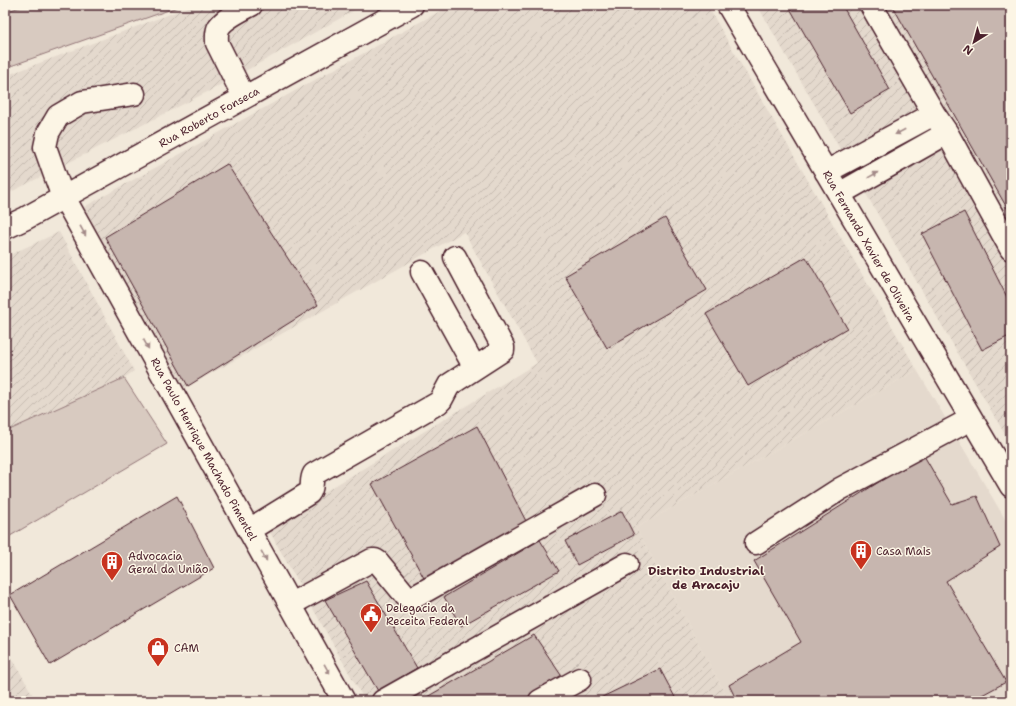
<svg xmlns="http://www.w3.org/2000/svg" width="1016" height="706" viewBox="0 0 1016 706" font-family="'Shantell Sans',sans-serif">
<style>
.built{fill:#e4d9cd}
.industrial{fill:url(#industrial-furrows)}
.green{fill:#d8cac0;stroke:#917476}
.building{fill:#c7b6af;stroke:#4a1f2b}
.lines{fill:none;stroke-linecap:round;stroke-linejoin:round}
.minor-casing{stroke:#4a1f2b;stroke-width:25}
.minor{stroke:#fcf5e5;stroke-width:22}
.oneway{fill:#a38a88}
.labels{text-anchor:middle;stroke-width:3;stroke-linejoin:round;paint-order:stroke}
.street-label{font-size:11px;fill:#4a1f2b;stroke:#fcf5e5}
.poi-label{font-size:11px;fill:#4a1f2b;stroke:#fcf5e5;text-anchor:start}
.neighbourhood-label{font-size:12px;font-weight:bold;fill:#4a1f2b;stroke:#fcf5e5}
</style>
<defs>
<pattern id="industrial-furrows" width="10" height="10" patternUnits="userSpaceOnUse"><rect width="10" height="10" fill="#e4d9cd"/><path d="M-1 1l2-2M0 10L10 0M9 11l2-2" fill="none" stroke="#c5bab0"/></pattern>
</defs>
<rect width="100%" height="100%" fill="#f1e8da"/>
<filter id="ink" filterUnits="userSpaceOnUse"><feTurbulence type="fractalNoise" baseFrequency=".025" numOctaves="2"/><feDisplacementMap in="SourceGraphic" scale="8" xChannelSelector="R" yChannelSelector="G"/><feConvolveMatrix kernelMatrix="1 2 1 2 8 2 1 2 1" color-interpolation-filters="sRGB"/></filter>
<g filter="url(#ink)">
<path class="built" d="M917,370L1011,529V701H729L636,528Z"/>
<path class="industrial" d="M194,5H364L211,90L5,195V76Z
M451,5H707L917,370L636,528L729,701H365L267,527L537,363L464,232L183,389L84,207Z
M757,5H1011V445Z
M59,232L134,371L124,378L5,432V257Z
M5,645L36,701H5Z"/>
<path class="green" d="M26,5H183L5,68V12Z
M124,378L167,444L5,539V432Z"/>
<path class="building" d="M788,5H842L890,90L850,113Z
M892,5H1011V215Z
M227,164L318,305L188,386L105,237Z
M964,212L1011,305V335L982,350L922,234Z
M665,218L707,290L607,348L565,276Z
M806,257L847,328L748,386L706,314Z
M477,426L528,525L425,580L372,484Z
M923,454L952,504L977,496L1000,547L946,581L1006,682L971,701H737L729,685L801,642L754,561Z
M177,496L214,568L50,665L10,595Z
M622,511L634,535L577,565L565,541Z
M540,540L559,571L461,626L444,597Z
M366,581L417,668L378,691L325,600Z
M534,635L563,678L522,701H420Z
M660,669L677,701H594Z"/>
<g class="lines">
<g class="minor-casing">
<path id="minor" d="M728,5L1011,486
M871,5L934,114L947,133L1011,249
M134,94L82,102L58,116L48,133L45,147L61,192L344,701
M244,97L217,43C217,37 216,32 219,27C224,19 243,9 251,5
M826,172L934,114
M839,194L947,133
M5,228L26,218L412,5
M422,272L475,368
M249,530L309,493C314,487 310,481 314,474L438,403L441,400L449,385L503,350V347L455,257
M756,543L840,489L971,419
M291,604L372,560H375L378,562L406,596L411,599L595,495
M383,701L627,564
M540,701L580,679"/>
</g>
<use href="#minor" class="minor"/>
</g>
<defs><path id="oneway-solid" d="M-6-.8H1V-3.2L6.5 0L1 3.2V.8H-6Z"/></defs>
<g class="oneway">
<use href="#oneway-solid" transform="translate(900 132) rotate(152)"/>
<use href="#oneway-solid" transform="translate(873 175) rotate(-29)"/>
<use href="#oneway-solid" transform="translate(83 231) rotate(61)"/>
<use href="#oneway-solid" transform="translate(146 344) rotate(61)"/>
<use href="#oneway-solid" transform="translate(264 556) rotate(61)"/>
<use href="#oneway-solid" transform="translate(327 669) rotate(61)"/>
</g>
</g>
<defs>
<g id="building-pin" transform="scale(1.15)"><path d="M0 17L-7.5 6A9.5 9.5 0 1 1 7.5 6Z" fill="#c8321e" stroke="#fcf5e5"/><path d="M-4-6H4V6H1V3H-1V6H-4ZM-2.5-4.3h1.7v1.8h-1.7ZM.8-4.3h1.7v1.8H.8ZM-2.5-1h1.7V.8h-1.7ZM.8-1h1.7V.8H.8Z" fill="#fff"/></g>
<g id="civic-pin" transform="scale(1.15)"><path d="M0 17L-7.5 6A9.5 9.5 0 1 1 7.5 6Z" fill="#c8321e" stroke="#fcf5e5"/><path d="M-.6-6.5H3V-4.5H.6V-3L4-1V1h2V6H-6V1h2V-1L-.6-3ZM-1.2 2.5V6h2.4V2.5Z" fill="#fff"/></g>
<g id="shop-pin" transform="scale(1.15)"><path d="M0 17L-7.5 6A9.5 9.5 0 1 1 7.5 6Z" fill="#c8321e" stroke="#fcf5e5"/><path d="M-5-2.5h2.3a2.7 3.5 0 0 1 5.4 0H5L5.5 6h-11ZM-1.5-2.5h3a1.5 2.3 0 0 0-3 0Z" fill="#fff"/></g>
</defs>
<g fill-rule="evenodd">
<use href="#building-pin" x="861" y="551"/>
<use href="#building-pin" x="112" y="562"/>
<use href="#civic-pin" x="371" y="614"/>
<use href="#shop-pin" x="158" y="648"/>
</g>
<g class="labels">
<g class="street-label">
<text transform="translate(209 117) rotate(-29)" y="4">Rua Roberto Fonseca</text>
<text transform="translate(869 246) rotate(60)" y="4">Rua Fernando Xavier de Oliveira</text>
<text transform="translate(204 449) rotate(61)" y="4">Rua Paulo Henrique Machado Pimentel</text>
</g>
<g class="poi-label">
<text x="876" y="555">Casa Mais</text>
<text x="128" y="560">Advocacia<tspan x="128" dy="13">Geral da União</tspan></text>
<text x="386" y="612">Delegacia da<tspan x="386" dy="13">Receita Federal</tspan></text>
<text x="174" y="652">CAM</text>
</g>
<g class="neighbourhood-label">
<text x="706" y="575">Distrito Industrial<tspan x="706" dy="14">de Aracaju</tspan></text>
</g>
</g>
<rect width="1016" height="706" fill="none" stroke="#fcf5e5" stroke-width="20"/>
<rect x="10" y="10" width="996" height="686" fill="none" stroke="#4a1f2b" stroke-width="1.5" filter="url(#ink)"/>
<g transform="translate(974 42) rotate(217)" stroke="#fcf5e5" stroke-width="3" paint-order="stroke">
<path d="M0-3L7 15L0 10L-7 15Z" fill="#4a1f2b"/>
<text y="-6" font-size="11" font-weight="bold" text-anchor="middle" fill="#4a1f2b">N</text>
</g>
</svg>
